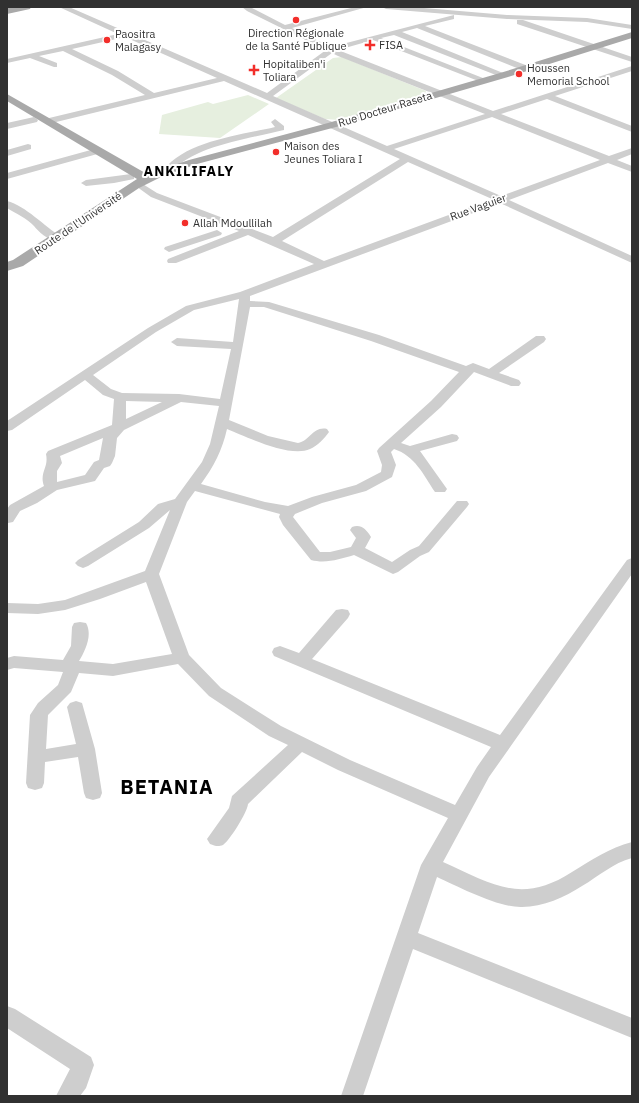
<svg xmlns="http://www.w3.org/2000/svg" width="639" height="1103" viewBox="0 0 639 1103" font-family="'IBM Plex Sans',sans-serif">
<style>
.green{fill:#e6efdf}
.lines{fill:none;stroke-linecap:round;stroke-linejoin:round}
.minor{fill:#cecece;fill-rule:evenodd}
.major{fill:#a9a9a9;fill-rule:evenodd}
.poi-dot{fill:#f22e2a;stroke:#fff;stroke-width:1.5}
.labels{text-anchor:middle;stroke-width:4;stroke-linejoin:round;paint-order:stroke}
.far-poi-label{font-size:11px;fill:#313131;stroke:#fff;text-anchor:start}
.far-street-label{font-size:11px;fill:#313131;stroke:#fff}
.far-district-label{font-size:14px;font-weight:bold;letter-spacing:1px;fill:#000;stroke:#fff}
.near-district-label{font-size:20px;font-weight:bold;letter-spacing:1px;fill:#000;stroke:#fff}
</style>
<rect width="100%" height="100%" fill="#fff"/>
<path class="green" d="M342,57L426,91L425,94L340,120L325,119L276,98L333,58Z
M248,95L269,104L220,138L159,134L162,115L208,102L213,104Z"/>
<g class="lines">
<path class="minor" d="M59,7H69L267,93L326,50L247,11L242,7H250L285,25L355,7H367L292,28L331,47L454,15V19L425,26L528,66V70H522L417,28L402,32L508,75L501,77L394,35L381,38L488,80L481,82L373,40L338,50L493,111L632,66V71L555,96L632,126V132L547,99L501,114L609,156L632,148V154L617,160L632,166V172L608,163L509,200L632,256V263L500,203L250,296V301L269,302L379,335L466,366L473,363L489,369L536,336H544L546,339L544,342L499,373L519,380L521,383L519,386H511L474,372L441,407L401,443L410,446L452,434L457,435L459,438L457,441L420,451L447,489L445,492H435C423,474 415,456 394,449L391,452L396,465L392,477L366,491L322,503L295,514L293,517L320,552H330L351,547L356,538L350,530L352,527C361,524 366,529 371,537L365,548L392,562L410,550L419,546L457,501H467L469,504L467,507L429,552L420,556L398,572L393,574L354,555C340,559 326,564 311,560L283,525L279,517L280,514L195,491L187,502L159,574L189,655L221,688L281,726L350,760L455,805L477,767L491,747L274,656L272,652L274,648L280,646L299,653L336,610L342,609L348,610L350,614L348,618L312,659L500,735L627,560L632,558V574L489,777L443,862C492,884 521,905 572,872C592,860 609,848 632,842V858C613,863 599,876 582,886C565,897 543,907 522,907C499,908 459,887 437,877L418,933L632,1018V1038L413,949L363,1096H341L421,865L448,818L338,770L302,752L248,804C247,813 230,840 223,845C218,847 215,846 210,844L207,839L229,808L232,796L288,745L269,736L209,696L178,664L113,676L79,673L71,692L48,715L46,749L76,744L67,707L70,703L76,701L82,703L95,749L102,793L100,798L93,800L86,798L84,793L78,757L45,762L44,783L42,788L35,790L28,788L26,783L30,715L38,703L58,685L63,672L14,668L7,670V658L14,656L63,660L71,646L72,627L74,623L80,622L86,623C93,635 85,651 79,661L113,664L172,654L146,582L100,599L65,610L38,614L7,613V603L38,604L65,600L145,571L170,510L149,528L88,566L83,568L78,566L75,563L78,560L139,522L158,504L175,499L202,462L210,444L219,406L181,402L124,430L117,438L115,456L112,463L110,466L104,468L95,481L57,490L37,503L20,511L13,522L8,523L7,509L10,505L44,486C39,472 49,468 46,454L48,451L112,425L114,399L103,395L85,380L12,430L7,431V421L148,328L186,306L240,292L314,264L248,235L176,263H168L167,261L168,259L239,231L151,197L133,184L138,181L157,193L273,237L400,159L224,81L48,124L45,123V119L145,95L112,75L63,51L39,56L57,63V67H54L30,58L7,63V59L118,34ZM125,37L217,78L154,93L118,71L72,49ZM332,53L338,56L485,114L387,146L273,96ZM492,117L600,160L501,196L394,149ZM408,162L492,199L324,261L282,241ZM239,299L233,342L177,338L171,342L177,346L231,349L220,399L179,394L122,393L111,389L93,375L156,332L194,310ZM250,307H264L371,341L459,372L431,401L379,448L377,451L382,465L381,472L356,485L312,497L288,506L265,502L201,484C214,466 222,451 227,429C247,437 290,458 310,449C317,446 325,438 329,432L327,429C313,426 310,441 298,443L268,436L229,420ZM126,401L162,402L126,419ZM103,438L99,460L94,462L85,475L57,482V471L62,463L60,456Z
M382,7H412L507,15L587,18L632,25V29L587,22L507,19L386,9Z
M517,20H523L632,57V62L517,24Z
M34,117L38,120L37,122L7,129V123Z
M275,119L284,126V130C252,138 192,146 172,172H166L164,170C185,141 242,135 275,127L271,122Z
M28,144L31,145V149L7,156V150Z
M98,148L101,149V153L7,179V173Z
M131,174L134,175V179L114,183L86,186L81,183L86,180Z
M7,201C26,206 44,226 60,236L61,238L60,240C50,243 39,232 34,226C28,219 15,213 7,208Z
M217,230L222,233L221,235L169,252L164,249L165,247Z
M7,1006L15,1009L91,1057L94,1065L86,1088L80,1096H56L70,1069L7,1028Z"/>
<path class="major" d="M14,7H31L30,9L7,14V8Z
M632,32V38L508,77L336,127L197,164L161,177L139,188L23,266L7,271V262L13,260L137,179L7,101V94L147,174L189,160L328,123L500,73Z"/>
</g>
<g class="poi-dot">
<circle cx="296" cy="20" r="4"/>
<circle cx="107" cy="40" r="4"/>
<path d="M368 39h4v4h4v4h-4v4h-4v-4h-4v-4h4z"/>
<path d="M252 64h4v4h4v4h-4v4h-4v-4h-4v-4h4z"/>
<circle cx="519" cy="74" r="4"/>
<circle cx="276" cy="152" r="4"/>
<circle cx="185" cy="223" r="4"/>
</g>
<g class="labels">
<g class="far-poi-label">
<text x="296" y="37" text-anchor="middle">Direction Régionale<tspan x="296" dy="13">de la Santé Publique</tspan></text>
<text x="115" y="38">Paositra<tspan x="115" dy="13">Malagasy</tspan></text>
<text x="379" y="49">FISA</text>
<text x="263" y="68">Hopitaliben'i<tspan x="263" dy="13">Toliara</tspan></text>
<text x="527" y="72">Houssen<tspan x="527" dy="13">Memorial School</tspan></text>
<text x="284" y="150">Maison des<tspan x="284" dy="13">Jeunes Toliara I</tspan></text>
<text x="193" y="227">Allah Mdoullilah</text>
</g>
<g class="far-street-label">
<text transform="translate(385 109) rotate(-17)" y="4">Rue Docteur Raseta</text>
<text transform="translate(478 207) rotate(-20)" y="4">Rue Vaguier</text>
<text transform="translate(78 223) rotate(-34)" y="4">Route de l'Université</text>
</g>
<g class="far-district-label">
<text x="189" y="176">ANKILIFALY</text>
</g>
<g class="near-district-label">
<text x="167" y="794">BETANIA</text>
</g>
</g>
<rect width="639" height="1103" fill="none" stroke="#313131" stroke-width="16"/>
</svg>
